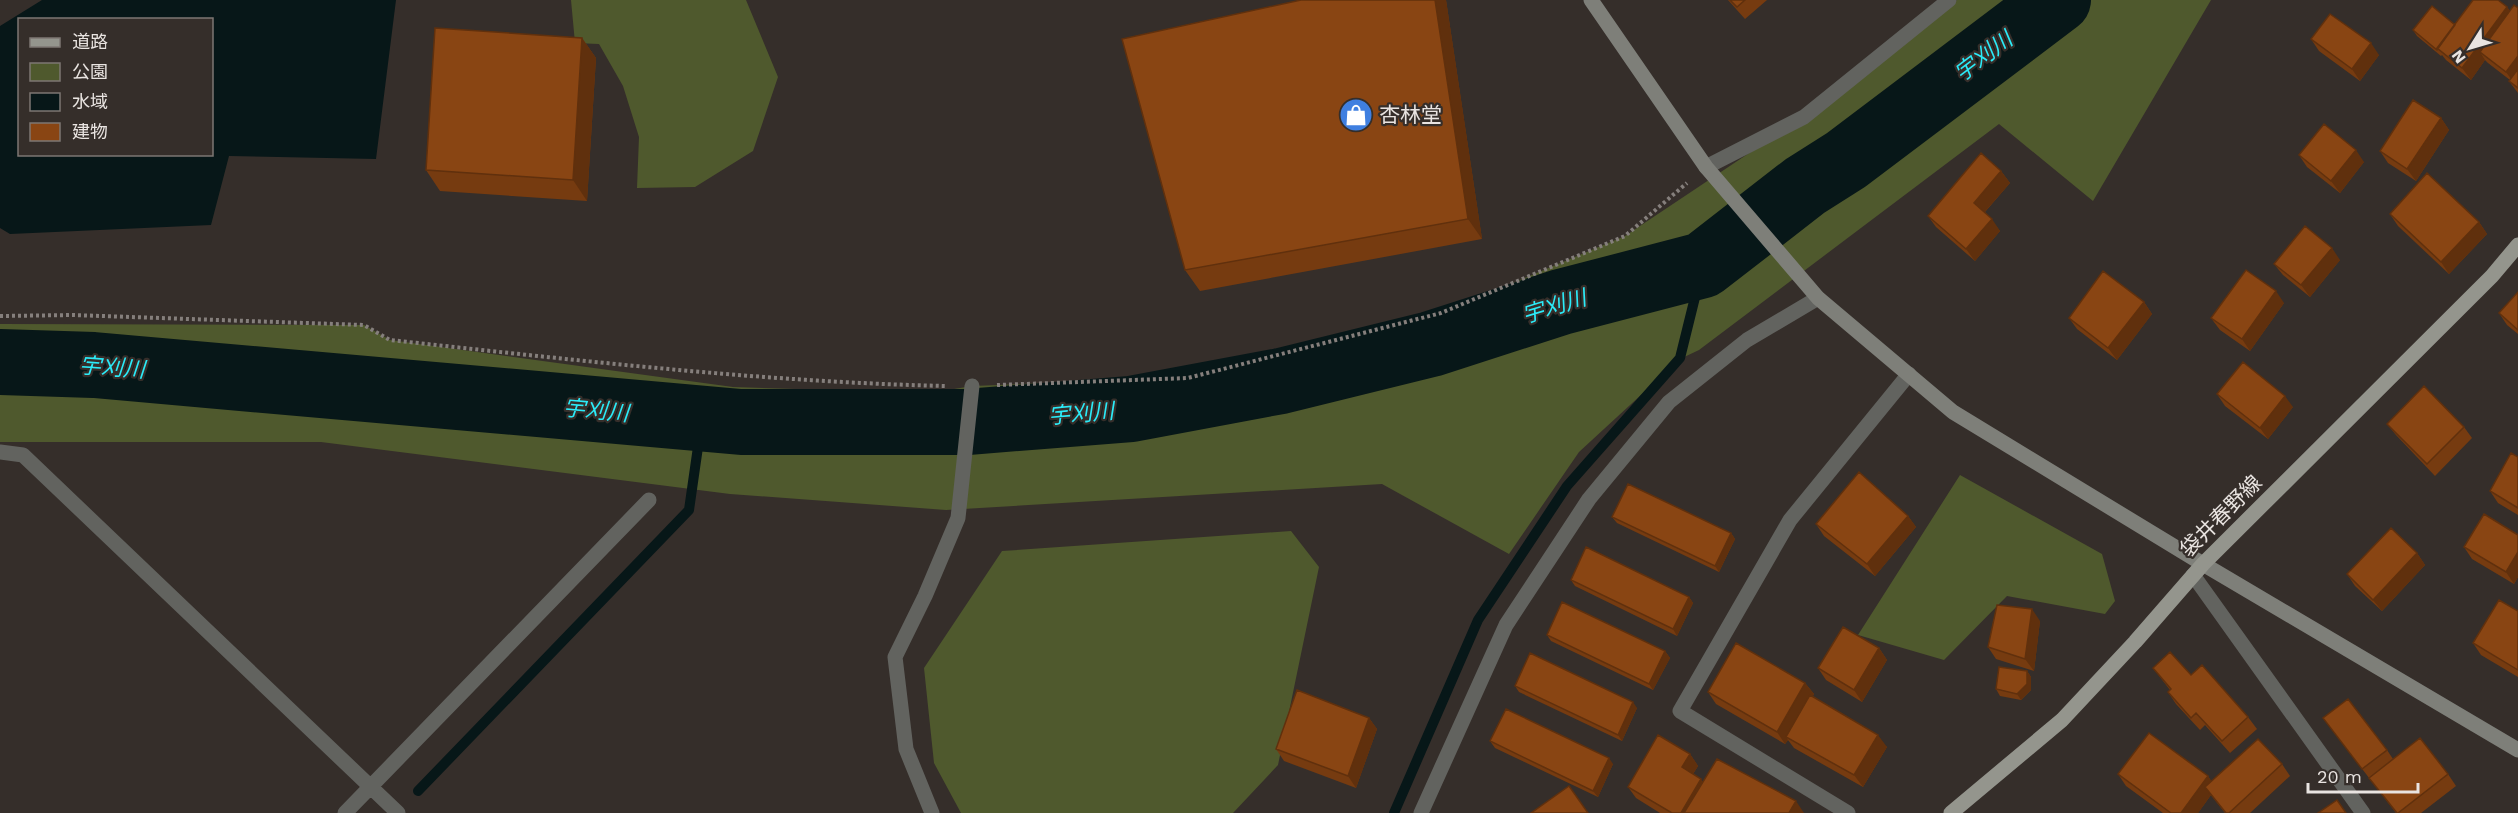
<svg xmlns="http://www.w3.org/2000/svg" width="2518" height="813" viewBox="0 0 2518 813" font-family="'Work Sans','Noto Sans JP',sans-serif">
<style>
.green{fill:#4f592d}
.water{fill:#071718;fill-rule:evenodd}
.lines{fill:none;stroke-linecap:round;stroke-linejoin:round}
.stream{stroke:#071718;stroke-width:10}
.river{stroke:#071718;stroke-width:66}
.path{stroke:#857f7c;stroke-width:4;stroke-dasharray:3 3;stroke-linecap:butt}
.street{stroke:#62635f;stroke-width:15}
.secondary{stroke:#7e7f79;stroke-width:15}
.primary{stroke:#94958d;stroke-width:15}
.wall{fill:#763b10}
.shaded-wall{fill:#60300d}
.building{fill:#894513;stroke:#60300d;stroke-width:1.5}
.labels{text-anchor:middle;stroke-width:4.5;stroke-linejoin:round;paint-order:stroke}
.poi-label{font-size:21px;fill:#e9e4e1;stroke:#352e2a;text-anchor:start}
.street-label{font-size:21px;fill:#e9e4e1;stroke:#352e2a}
.water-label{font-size:22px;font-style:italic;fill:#2bebf8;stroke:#352e2a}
</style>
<rect width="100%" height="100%" fill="#352e2a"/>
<path class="green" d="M571,0H746L778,77L753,151L695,187L637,188L639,137L623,86L599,44L575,43Z
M1957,0H2211L2093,201L1999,124L1699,350L1680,359L1579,452L1509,554L1382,484L946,510L730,494L321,442H0V324L364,325L390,340L733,387L930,393L972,386L1188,378L1441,313L1625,236L1809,113Z
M1960,475L2102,554L2115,601L2105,614L2007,596L1944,660L1858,635Z
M1291,531L1319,567L1278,765L1233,813H961L934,763L924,668L1002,551Z"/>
<path class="water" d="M42,0H396L376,159L229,156L211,225L10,234L0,228V26ZM20,20H212V154H20Z"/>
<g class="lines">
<path class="stream" d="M418,791L689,510L702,419
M1394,813L1478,620L1567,486L1680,358L1703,265"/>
<path class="river" d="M0,362L94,365L741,422H967L1131,409L1281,381L1431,344L1561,302L1703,265L1805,186L1846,160L2058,0"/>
<path class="path" d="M0,316L73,315L364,325L390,340C575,360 761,382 947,386
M997,385L1188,378L1441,313L1625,236L1687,183"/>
<path class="street" d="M1706,167L1804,117L1949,0
M0,452L23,455L398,813
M2193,575L2363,813
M345,813L649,500
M932,813L906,749L895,657L925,596L958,518L972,386
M1421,813L1506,625L1589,499L1669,402L1747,340L1818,298
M1848,813L1680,711L1790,520L1909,374"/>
<path class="secondary" d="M1591,0L1706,167L1818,298L1953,412L2203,564L2518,750"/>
<path class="primary" d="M1951,813L2062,720L2135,642L2203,564L2492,276L2518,245"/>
</g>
<path class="wall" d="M1301,0H1446L1482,239L1200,291L1185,270Z
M1728,0H1767L1745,19Z
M2507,7L2510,11L2518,8V93L2509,81L2510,80L2488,63L2485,60L2471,80L2446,60L2442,55L2441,56L2417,36L2413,30L2455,25Z
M582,38L596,58L587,201L440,191L426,170Z
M2311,39L2379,55L2360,81L2319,51Z
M2441,118L2449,130L2416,181L2388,163L2380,151Z
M2299,155L2364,162L2340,193L2307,167Z
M2001,171L2010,183L1985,212L2000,231L1975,261L1936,227L1928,216Z
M2390,214L2479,222L2487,234L2449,274L2398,226Z
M2340,260L2310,297L2283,275L2274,264Z
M2518,292V334L2507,325L2499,313Z
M2144,302L2152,314L2117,360L2077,329L2069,318Z
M2284,303L2250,351L2220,330L2211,318Z
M2217,394L2293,407L2268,439L2225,406Z
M2387,424L2464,427L2472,438L2435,476L2396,435Z
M2518,457V515L2498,503L2490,491Z
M1908,516L1916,527L1875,576L1824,536L1816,524Z
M1612,517L1731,533L1735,539L1719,572L1617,523Z
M2518,535V577L2514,584L2472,559L2464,547Z
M2417,553L2425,565L2382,611L2355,586L2347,574Z
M1571,580L1689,597L1693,603L1677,636L1575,586Z
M2518,611V677L2481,655L2473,643Z
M2040,621L2034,671L1996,659L1988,647Z
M1547,635L1665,651L1670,658L1653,690L1551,641Z
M1879,648L1887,660L1862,702L1826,680L1818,668Z
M2153,668L2191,675L2248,717L2257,729L2230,753L2205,725L2200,730L2176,704L2168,692L2170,690Z
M2027,671L2031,677V690L2021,700L2000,696L1996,689Z
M1805,683L1814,694L1813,696L1887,747L1863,787L1794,748L1788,740L1785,744L1716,704L1708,692Z
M1515,686L1637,708L1622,741L1519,692Z
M1369,718L1377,729L1356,788L1284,761L1276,749Z
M2323,718L2387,750L2393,759L2448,774L2456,786L2421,813H2396Z
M1490,741L1613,764L1598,797L1495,748Z
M1690,754L1698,766L1693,774L1703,782L1804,813H1660L1636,798L1628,787Z
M2282,764L2290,776L2250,813H2225L2211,795L2198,813H2163L2126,786L2118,774L2208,776L2211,781Z"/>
<path class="shaded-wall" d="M1435,0H1446L1482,239L1468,219Z
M2507,7L2516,19L2480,52L2485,60L2471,80L2462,68Z
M582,38L596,58L587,201L573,180Z
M2371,43L2379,55L2360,81L2352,69Z
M2518,56V79L2514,83L2506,72Z
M2441,118L2449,130L2416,181L2407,169Z
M2356,150L2364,162L2340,193L2331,181Z
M2001,171L2010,183L1982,215L1974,203Z
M1992,219L2000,231L1975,261L1966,249Z
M2479,222L2487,234L2449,274L2441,262Z
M2332,248L2340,260L2310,297L2301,285Z
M2276,291L2284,303L2250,351L2242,339Z
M2144,302L2152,314L2117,360L2108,348Z
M2285,396L2293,407L2268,439L2260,428Z
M1908,516L1916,527L1875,576L1867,564Z
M1731,533L1735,539L1719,572L1715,566Z
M2518,552V577L2514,584L2506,572Z
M2417,553L2425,565L2382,611L2373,600Z
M1689,597L1693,603L1677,636L1673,629Z
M2032,609L2040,621L2034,671L2025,659Z
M1879,648L1887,660L1862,702L1854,690Z
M1665,651L1670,658L1653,690L1649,684Z
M2027,671L2031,677V690L2021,700L2017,694Z
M1805,683L1814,694L1789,738L1786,737L1788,740L1785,744L1777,732Z
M1633,702L1637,708L1622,741L1618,735Z
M1369,718L1377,729L1356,788L1348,776Z
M1878,735L1887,747L1863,787L1854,775Z
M1690,754L1698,766L1690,779L1682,767Z
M1609,758L1613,764L1598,797L1593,791Z
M2208,776L2216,788L2205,787L2211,795L2198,813H2181Z
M1701,779L1709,791L1696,813H1681Z
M1796,801L1804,813H1789Z"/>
<path class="building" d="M1301,0H1435L1468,219L1185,270L1122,39Z
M1730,0H1745L1737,7Z
M2473,0H2498L2507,7L2462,68L2437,48Z
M2514,5L2518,8V56L2506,72L2480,52Z
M2432,6L2455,25L2437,50L2413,30Z
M2330,14L2371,43L2352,69L2311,39Z
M435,28L582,38L573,180L426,170Z
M2518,69V88L2509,81Z
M2413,100L2441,118L2407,169L2380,151Z
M2324,124L2356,150L2331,181L2299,155Z
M1981,153L2001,171L1974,203L1992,219L1966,249L1928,216Z
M2427,173L2479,222L2441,262L2390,214Z
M2305,226L2332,248L2301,285L2274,264Z
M2246,270L2276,291L2242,339L2211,318Z
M2103,271L2144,302L2108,348L2069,318Z
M2518,292V330L2499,313Z
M2243,362L2285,396L2260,428L2217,394Z
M2424,386L2464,427L2427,464L2387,424Z
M2511,453L2518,457V508L2490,491Z
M1859,472L1908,516L1867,564L1816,524Z
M1628,484L1731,533L1715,566L1612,517Z
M2484,514L2518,535V552L2506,572L2464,547Z
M2391,528L2417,553L2373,600L2347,574Z
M1586,547L1689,597L1673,629L1571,580Z
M2499,600L2518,611V670L2473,643Z
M1562,602L1665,651L1649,684L1547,635Z
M1997,605L2032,609L2025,659L1988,647Z
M1843,627L1879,648L1854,690L1818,668Z
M1736,643L1805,683L1777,732L1708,692Z
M2170,652L2191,675L2202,665L2248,717L2222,741L2196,713L2191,718L2168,692L2171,689L2153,668Z
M1530,653L1633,702L1618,735L1515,686Z
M1999,667L2027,671V684L2017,694L1996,689Z
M1297,690L1369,718L1348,776L1276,749Z
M1810,695L1878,735L1854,775L1786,737Z
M2348,699L2387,750L2362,769L2323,718Z
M1506,709L1609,758L1593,791L1490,741Z
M2149,733L2208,776L2181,813H2171L2118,774Z
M1658,735L1690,754L1682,767L1701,779L1681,813H1672L1628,787Z
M2420,738L2448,774L2398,813H2397L2369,778Z
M2258,739L2282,764L2229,813H2226L2205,787Z
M1717,759L1796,801L1789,813H1684Z
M1569,786L1588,813H1531Z
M2337,800L2346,813H2318Z"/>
<defs>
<g id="shop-disc" transform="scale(1.725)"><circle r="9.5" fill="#3f7fe0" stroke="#352e2a"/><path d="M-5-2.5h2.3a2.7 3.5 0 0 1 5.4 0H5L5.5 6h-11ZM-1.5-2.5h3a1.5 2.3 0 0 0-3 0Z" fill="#fff"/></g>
</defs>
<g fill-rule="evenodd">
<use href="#shop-disc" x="1356" y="115"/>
</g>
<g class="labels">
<g class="poi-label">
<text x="1379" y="122">杏林堂</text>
</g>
<g class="street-label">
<text transform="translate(2221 516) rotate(-45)" y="7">袋井春野線</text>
</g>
<g class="water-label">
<text transform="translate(1983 56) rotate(-37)" y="8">宇刈川</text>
<text transform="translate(1554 306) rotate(-17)" y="8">宇刈川</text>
<text transform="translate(112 367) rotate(4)" y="8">宇刈川</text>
<text transform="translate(596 410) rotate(5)" y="8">宇刈川</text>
<text transform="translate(1081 413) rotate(-5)" y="8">宇刈川</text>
</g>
</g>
<rect x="18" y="18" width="195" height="138" fill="#352e2a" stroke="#7d7773" stroke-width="1.5"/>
<rect x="30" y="38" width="30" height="9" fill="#94958d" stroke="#7d7773" stroke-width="1.5"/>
<text x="72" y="48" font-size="18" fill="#e9e4e1">道路</text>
<rect x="30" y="63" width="30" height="18" fill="#4f592d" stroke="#7d7773" stroke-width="1.5"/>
<text x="72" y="78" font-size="18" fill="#e9e4e1">公園</text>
<rect x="30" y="93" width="30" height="18" fill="#071718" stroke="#7d7773" stroke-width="1.5"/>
<text x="72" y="108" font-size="18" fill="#e9e4e1">水域</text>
<rect x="30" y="123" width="30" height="18" fill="#894513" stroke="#7d7773" stroke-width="1.5"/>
<text x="72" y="138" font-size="18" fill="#e9e4e1">建物</text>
<g transform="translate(2470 48) rotate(233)" stroke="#352e2a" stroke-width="4.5" paint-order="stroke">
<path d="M0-4.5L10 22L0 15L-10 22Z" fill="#e9e4e1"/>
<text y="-9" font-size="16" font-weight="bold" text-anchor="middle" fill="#e9e4e1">N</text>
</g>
<path d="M2308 783v9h110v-9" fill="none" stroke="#e9e4e1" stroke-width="3"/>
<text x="2317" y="783" font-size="18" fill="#e9e4e1" stroke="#352e2a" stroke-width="4.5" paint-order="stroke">20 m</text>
</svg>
